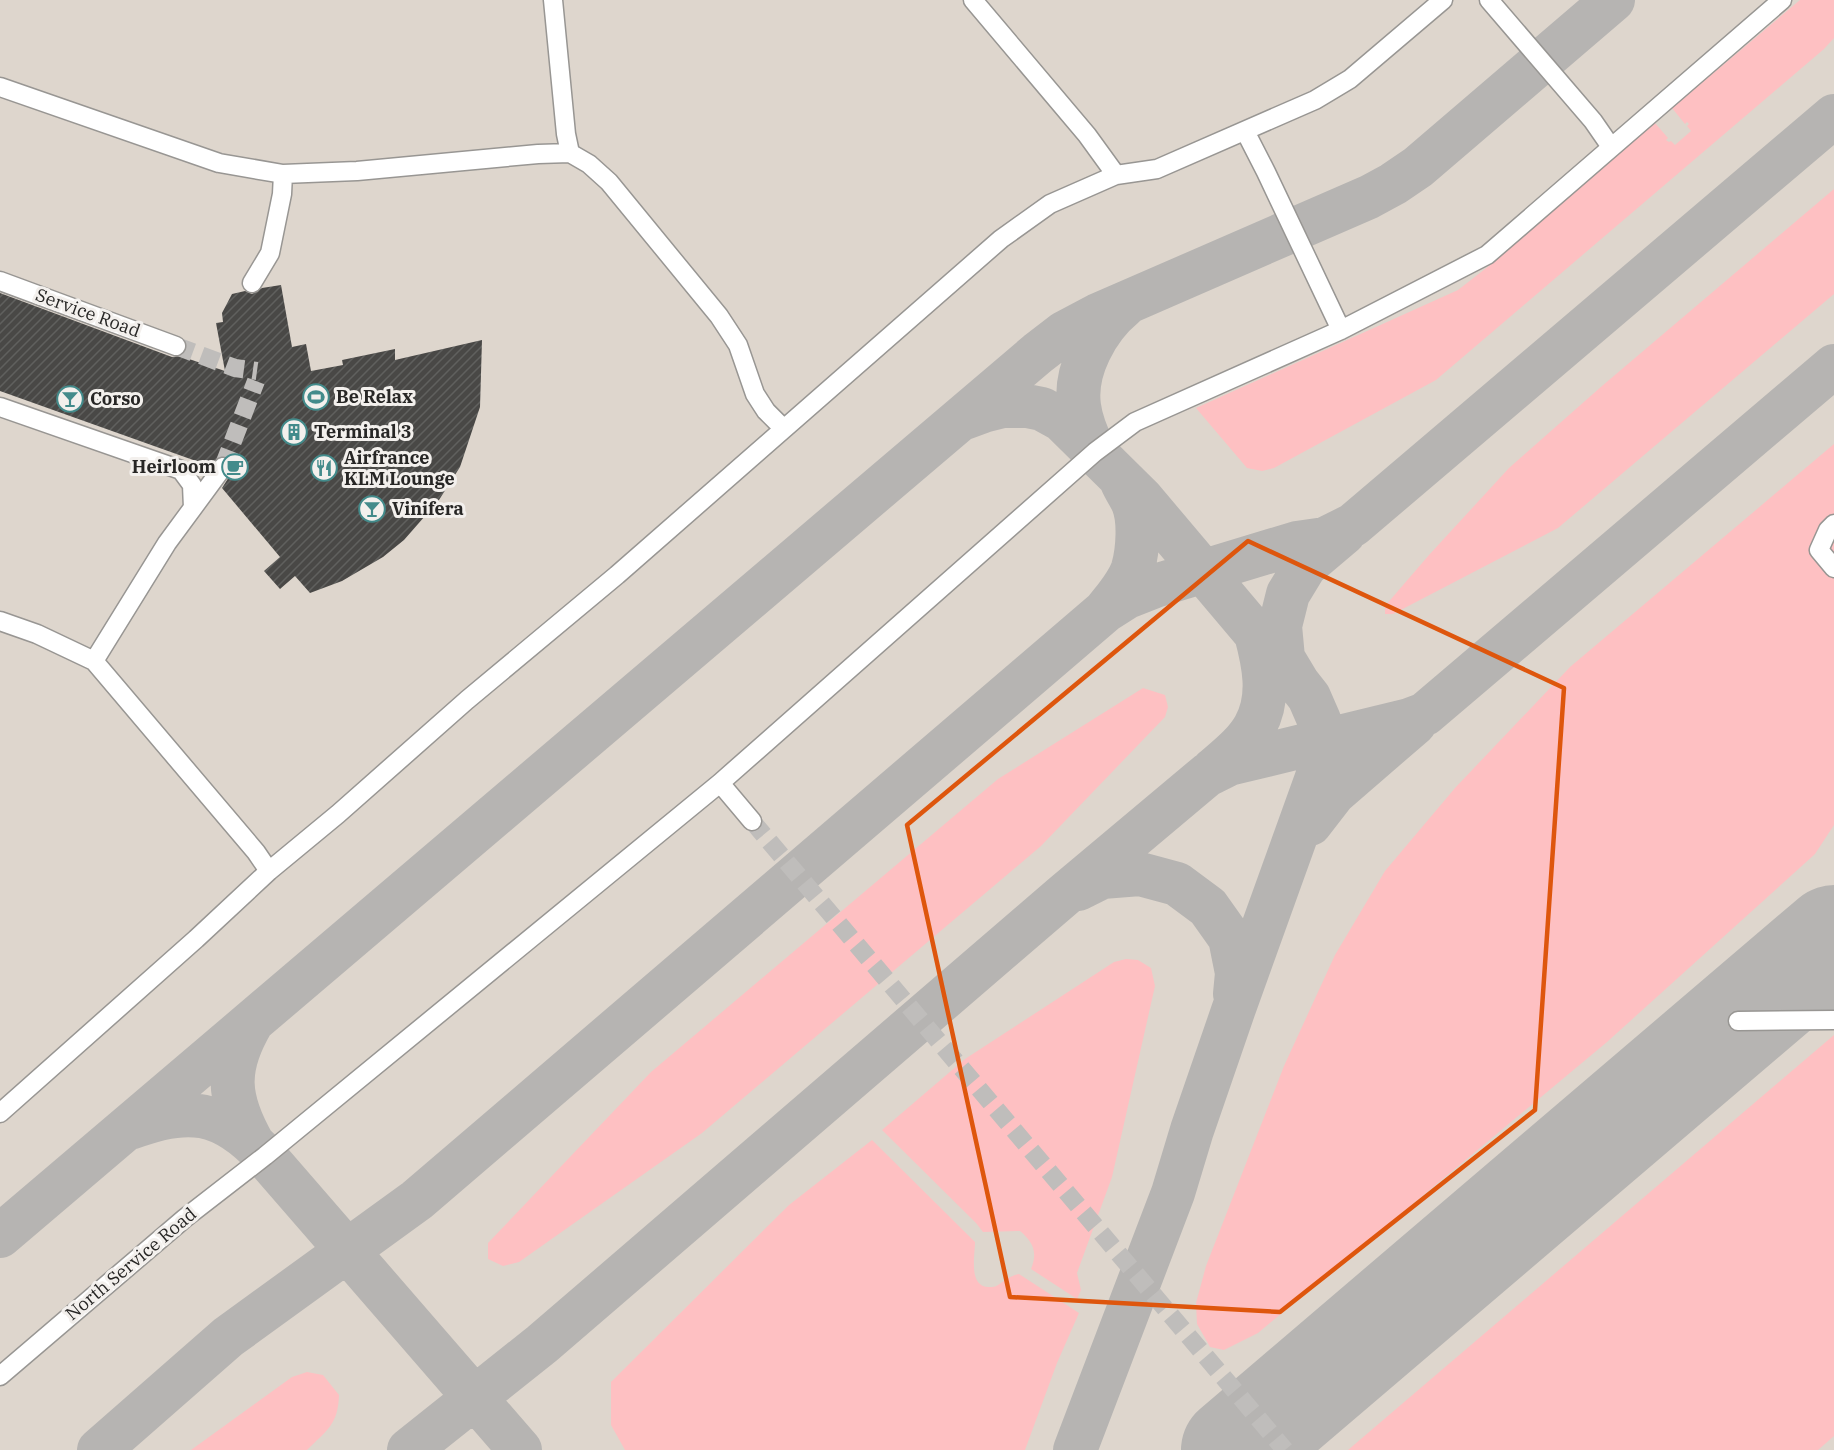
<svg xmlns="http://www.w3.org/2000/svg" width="1834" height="1450" viewBox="0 0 1834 1450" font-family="'IBM Plex Serif',serif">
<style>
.built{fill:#ded6cd}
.grass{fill:#fec0c2}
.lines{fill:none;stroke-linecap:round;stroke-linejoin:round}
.taxiway{stroke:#b6b4b2;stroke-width:44}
.runway{stroke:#b6b4b2;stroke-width:108}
.building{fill:url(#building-hatch)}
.minor-tunnel{stroke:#bfbdbb;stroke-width:18;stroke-dasharray:18 9;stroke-linecap:butt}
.minor-casing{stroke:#989693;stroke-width:21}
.minor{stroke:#fff;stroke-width:18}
.marked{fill:none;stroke:#de560d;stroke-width:4.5;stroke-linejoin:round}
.labels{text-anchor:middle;stroke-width:6;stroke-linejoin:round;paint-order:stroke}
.street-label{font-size:18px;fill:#272625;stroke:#f3f0ed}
.poi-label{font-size:18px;font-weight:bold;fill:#272625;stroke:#f3f0ed;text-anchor:start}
</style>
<defs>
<pattern id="building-hatch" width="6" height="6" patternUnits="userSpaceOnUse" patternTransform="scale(1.5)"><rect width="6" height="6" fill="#494846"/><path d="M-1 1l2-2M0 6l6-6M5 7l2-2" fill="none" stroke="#60605e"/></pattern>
</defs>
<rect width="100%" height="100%" fill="#e5e3e0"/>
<path class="built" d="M0,0H1834V1450H0Z"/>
<path class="grass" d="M1800,0H1834V38L1824,49L1436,380L1274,468L1262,471L1247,468L1196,408L1458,290L1494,262L1655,123L1668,138L1666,140L1669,142L1671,141L1675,145L1691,131L1687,126L1689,124L1687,122L1685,124L1672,108Z
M1834,189V294L1558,528L1393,614H1385V606L1429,555L1509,468L1602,386Z
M1834,444V825L1815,854L1607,1042L1258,1333L1224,1350L1210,1347L1197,1324L1196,1303L1206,1266L1284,1066L1335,955L1385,871L1455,788L1570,667Z
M1143,688L1165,695L1168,707L1165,717L1041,846L702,1133L519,1262L503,1266L488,1259V1243L651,1072L998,779Z
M1126,959L1138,960L1151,968L1155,986L1112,1177L1077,1273L1081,1290L1077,1299L1031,1269C1038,1252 1033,1242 1020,1231L983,1232L976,1223L882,1130L965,1059L1114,962Z
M1834,1035V1436L1818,1450H1348Z
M872,1140L975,1242C975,1256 968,1287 989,1287C993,1287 995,1287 998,1285C1006,1280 1009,1276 1019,1274L1079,1313L1057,1363L1025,1450H625L611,1425V1382L789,1205Z
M307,1372L323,1375L339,1395C338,1425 327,1430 307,1450H191L292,1377Z"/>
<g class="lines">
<path class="taxiway" d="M964,418L983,411L1003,406H1027L1042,409L1062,420L1142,499L1289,673
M1094,450C1087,436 1081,422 1079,406C1074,370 1097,328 1124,306
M1105,611C1115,598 1128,584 1133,568C1138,550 1140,520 1133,503C1130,496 1125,489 1122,482
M1213,770C1228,757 1246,743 1255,726C1271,697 1264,664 1256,634
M1310,824L1334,793L1415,723
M1078,889L1102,877L1140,874L1177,884L1208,907L1230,938L1237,973L1235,994
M252,1022C225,1068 227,1098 253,1144
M130,1128C188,1106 222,1110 265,1156L520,1450
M0,1236L1038,353L1064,333L1098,315L1369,197L1393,184L1418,167L1613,0
M99,1450L228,1337L417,1200L1105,611L1127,597L1155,586L1297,543L1325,539L1353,525L1834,116
M409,1450L542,1344L1064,895L1207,775L1229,764L1409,720L1425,714L1834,366
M1075,1450L1173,1193L1192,1130L1233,1011L1320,769L1323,741L1319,720L1309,697L1298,683L1283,658L1280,626L1288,594L1305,566L1344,533
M1234,1450L1255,1433"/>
<path class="runway" d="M1235,1450L1834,939"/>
</g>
<path class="building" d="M281,285L292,347L306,344L311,371L343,365L342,360L395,349V360L482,340L480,407L460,467L439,500L404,540L383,557L342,581L310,593L295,576L280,589L264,571L280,557L222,488L234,469L233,462L229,458L219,457L210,466L0,391V293L172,357L180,356L225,371L216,323L223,322L222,313L232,294L245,291L252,294L262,288Z"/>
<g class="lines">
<path class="minor-tunnel" d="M176,346L235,368L257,371
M223,467L256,381
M752,821L1285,1450"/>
<g class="minor-casing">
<path id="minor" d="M553,0L566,134L570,153
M973,0L1087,135L1116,175
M1489,0L1593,121L1611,147
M0,87L219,163L283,174L357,171L538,154L570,153L589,164L609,182L719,316L738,345L755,394L766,411L783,428
M1245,131L1266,172L1341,330
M0,281L176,346
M252,283L270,253L282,194L283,174
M0,407L181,470L192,485L193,508
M1834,524L1828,530L1819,550L1834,568
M0,621L37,634L94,661L256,852L269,871
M94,661L167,543L223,467
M720,783L752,821
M1738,1021L1834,1020
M0,1113L196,939L269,871L338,814L467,700L617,575L1001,239L1050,204L1116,175L1157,169L1315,100L1350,79L1443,0
M0,1376L185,1218L265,1156L720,783L1095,452L1135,422L1341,330L1487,255L1782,0"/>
</g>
<use href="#minor" class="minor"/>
</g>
<path class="marked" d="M1248,541L1564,688L1535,1110L1280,1312L1010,1297L907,825Z"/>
<defs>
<g id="stadium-ring" transform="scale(1.35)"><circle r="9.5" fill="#f3f0ed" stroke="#438b8b" stroke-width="1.5"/><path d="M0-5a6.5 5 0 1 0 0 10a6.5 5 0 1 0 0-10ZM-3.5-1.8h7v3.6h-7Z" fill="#438b8b"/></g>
<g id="bar-ring" transform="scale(1.35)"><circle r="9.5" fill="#f3f0ed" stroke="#438b8b" stroke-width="1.5"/><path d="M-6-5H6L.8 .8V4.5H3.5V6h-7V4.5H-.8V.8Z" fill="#438b8b"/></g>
<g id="building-ring" transform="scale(1.35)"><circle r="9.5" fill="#f3f0ed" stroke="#438b8b" stroke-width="1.5"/><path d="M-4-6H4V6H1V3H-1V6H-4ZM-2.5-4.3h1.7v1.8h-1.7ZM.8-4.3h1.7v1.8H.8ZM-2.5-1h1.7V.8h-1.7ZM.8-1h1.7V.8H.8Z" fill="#438b8b"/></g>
<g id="cafe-ring" transform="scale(1.35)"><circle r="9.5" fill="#f3f0ed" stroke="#438b8b" stroke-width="1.5"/><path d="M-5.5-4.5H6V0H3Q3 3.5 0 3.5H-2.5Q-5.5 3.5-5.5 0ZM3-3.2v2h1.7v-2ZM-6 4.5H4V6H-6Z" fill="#438b8b"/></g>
<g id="restaurant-ring" transform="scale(1.35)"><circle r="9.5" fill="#f3f0ed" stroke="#438b8b" stroke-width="1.5"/><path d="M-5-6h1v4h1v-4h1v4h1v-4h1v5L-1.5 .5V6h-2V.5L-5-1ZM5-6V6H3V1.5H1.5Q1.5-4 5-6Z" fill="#438b8b"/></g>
</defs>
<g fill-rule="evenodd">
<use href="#stadium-ring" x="316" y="397"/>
<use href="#bar-ring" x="70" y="399"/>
<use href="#building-ring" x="294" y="432"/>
<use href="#cafe-ring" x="235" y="467"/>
<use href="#restaurant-ring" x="324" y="468"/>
<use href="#bar-ring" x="372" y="509"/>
</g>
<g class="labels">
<g class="street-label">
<text transform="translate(88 313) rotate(20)" y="6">Service Road</text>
<text transform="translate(131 1264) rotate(-40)" y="6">North Service Road</text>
</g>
<g class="poi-label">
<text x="336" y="403">Be Relax</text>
<text x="90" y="405">Corso</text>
<text x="314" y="438">Terminal 3</text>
<text x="344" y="464">Airfrance<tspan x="344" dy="21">KLM Lounge</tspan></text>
<text x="216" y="473" text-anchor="end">Heirloom</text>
<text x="392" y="515">Vinifera</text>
</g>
</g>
</svg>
